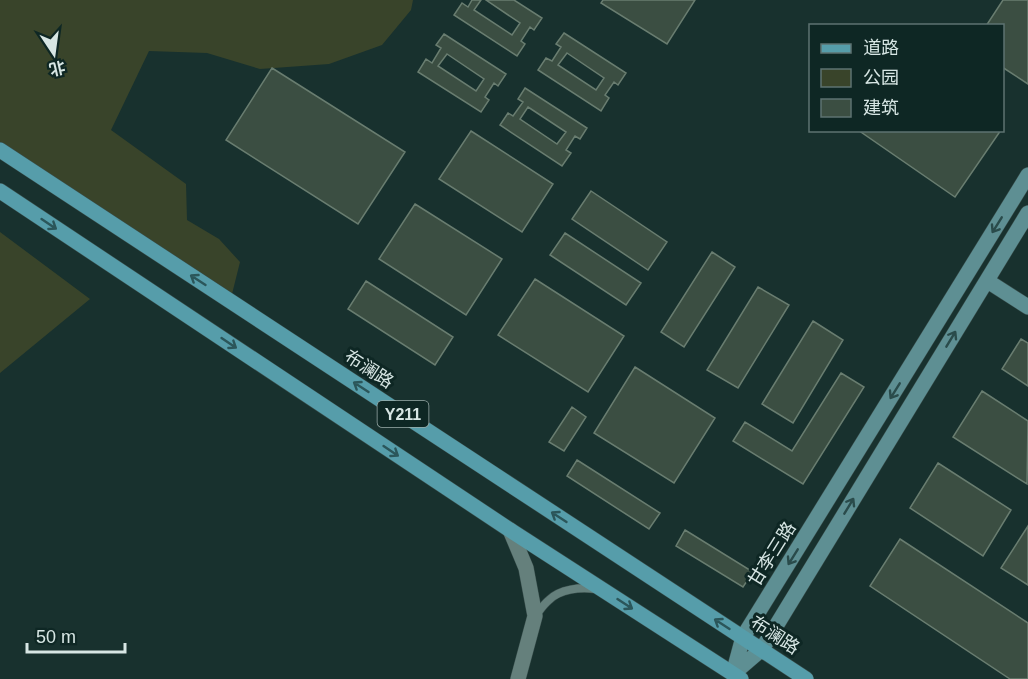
<svg xmlns="http://www.w3.org/2000/svg" width="1028" height="679" viewBox="0 0 1028 679" font-family="Arial,'Noto Sans SC',sans-serif">
<style>
.green{fill:#39442a}
.building{fill:#3b4e42;stroke:#697d70;stroke-width:1.5;fill-rule:evenodd}
.lines{fill:none;stroke-linecap:round;stroke-linejoin:round}
.lane-casing{stroke:#394e4c;stroke-width:9}
.street-casing{stroke:#394e4c;stroke-width:16}
.secondary-casing{stroke:#394e4c;stroke-width:16}
.primary-casing{stroke:#394e4c;stroke-width:16}
.lane{stroke:#65807c;stroke-width:8}
.street{stroke:#65807c;stroke-width:15}
.secondary{stroke:#5e8f93;stroke-width:15}
.primary{stroke:#569daa;stroke-width:15}
.oneway{stroke:#2b565a}
.oneway2{stroke:#2a4b4b}
.labels{text-anchor:middle;stroke-width:6;stroke-linejoin:round;paint-order:stroke}
.shield{fill:#0e2724;stroke:#9badaa;stroke-width:1.5}
.shield-label{font-size:16px;font-weight:bold;fill:#d7e6e4}
.street-label{font-size:18px;fill:#d7e6e4;stroke:#0e2724}
</style>
<rect width="100%" height="100%" fill="#18312e"/>
<path class="green" d="M0,0H413L411,10L382,45L329,64L260,69L207,53L149,51L111,130L186,184L187,220L219,239L240,262L232,294L0,142Z
M0,232L90,299L0,373Z"/>
<path class="building" d="M472,0H481L474,10L512,35L520,23L486,0H514L542,18L534,30L530,27L521,41L525,44L517,56L454,15L462,3L468,7Z
M603,0H695L667,44L601,3Z
M1003,0H1028V84L1002,67V26H986Z
M564,33L626,73L618,85L614,82L605,95L609,98L601,111L538,70L546,58L552,61L561,47L556,44ZM567,53L604,78L596,90L558,65Z
M444,34L506,74L498,86L494,83L485,97L489,100L481,112L418,72L426,59L432,63L441,48L436,45ZM447,54L484,79L476,91L438,66Z
M272,68L405,152L358,224L226,140Z
M525,88L587,128L580,139L575,136L566,150L571,153L562,166L500,125L508,113L513,116L523,102L518,99ZM528,107L566,132L557,144L520,119Z
M858,130H1001L955,197Z
M471,131L553,184L522,232L439,179Z
M591,191L667,242L648,270L572,219Z
M415,204L502,259L466,315L379,259Z
M565,233L641,283L626,305L550,255Z
M712,252L735,267L684,347L661,332Z
M535,279L624,336L588,392L498,335Z
M366,281L453,337L435,365L348,309Z
M758,287L789,305L738,388L707,370Z
M813,321L843,340L793,423L762,404Z
M1021,339L1028,343V386L1002,369Z
M635,367L715,418L674,483L594,433Z
M841,373L864,387L803,484L733,441L745,422L792,451Z
M982,391L1028,421L1027,484L953,437Z
M572,407L586,417L564,451L549,442Z
M577,460L660,513L649,529L567,476Z
M938,463L1011,510L983,556L910,508Z
M1028,526V585L1001,568Z
M685,530L753,572L743,587L676,546Z
M900,539L1028,623V679H1010L870,586Z"/>
<g class="lines">
<g class="lane-casing">
<path id="lane" d="M536,615C540,610 544,604 549,600C560,589 580,587 595,589"/>
</g>
<g class="street-casing">
<path id="street" d="M510,530L526,568L535,616L518,679"/>
</g>
<g class="secondary-casing">
<path id="secondary" d="M989,282L1028,307
M733,674L743,637L1028,175
M733,674L762,649L1028,213"/>
</g>
<g class="primary-casing">
<path id="primary" d="M0,150L806,679
M0,191L510,530L741,679"/>
</g>
<use href="#lane" class="lane"/>
<use href="#street" class="street"/>
<use href="#secondary" class="secondary"/>
<use href="#primary" class="primary"/>
</g>
<defs><path id="oneway-shaft" d="M-6 0H5M1.5-3L5.5 0L1.5 3" fill="none" stroke-width="1.6" stroke-linecap="round" stroke-linejoin="round" transform="scale(1.5)"/></defs>
<g class="oneway">
<use href="#oneway-shaft" transform="translate(49 224) rotate(34)"/>
<use href="#oneway-shaft" transform="translate(198 280) rotate(-147)"/>
<use href="#oneway-shaft" transform="translate(229 343) rotate(34)"/>
<use href="#oneway-shaft" transform="translate(361 387) rotate(-147)"/>
<use href="#oneway-shaft" transform="translate(391 451) rotate(34)"/>
<use href="#oneway-shaft" transform="translate(559 517) rotate(-147)"/>
<use href="#oneway-shaft" transform="translate(625 604) rotate(33)"/>
<use href="#oneway-shaft" transform="translate(722 624) rotate(-147)"/>
</g>
<g class="oneway2">
<use href="#oneway-shaft" transform="translate(997 225) rotate(122)"/>
<use href="#oneway-shaft" transform="translate(951 339) rotate(-59)"/>
<use href="#oneway-shaft" transform="translate(895 391) rotate(122)"/>
<use href="#oneway-shaft" transform="translate(849 506) rotate(-59)"/>
<use href="#oneway-shaft" transform="translate(793 557) rotate(122)"/>
</g>
<g class="labels">
<rect class="shield" x="377.5" y="401" width="51" height="26" rx="4.5"/>
<g class="shield-label">
<text x="403" y="420">Y211</text>
</g>
<g class="street-label">
<text transform="translate(369 369) rotate(33)" y="6">布澜路</text>
<text transform="translate(772 554) rotate(-58)" y="6">甘李三路</text>
<text transform="translate(775 635) rotate(33)" y="6">布澜路</text>
</g>
</g>
<rect x="809" y="24" width="195" height="108" fill="#0e2724" stroke="#5e7371" stroke-width="1.5"/>
<rect x="821" y="44" width="30" height="9" fill="#569daa" stroke="#5e7371" stroke-width="1.5"/>
<text x="863" y="54" font-size="18" fill="#d7e6e4">道路</text>
<rect x="821" y="69" width="30" height="18" fill="#39442a" stroke="#5e7371" stroke-width="1.5"/>
<text x="863" y="84" font-size="18" fill="#d7e6e4">公园</text>
<rect x="821" y="99" width="30" height="18" fill="#3b4e42" stroke="#5e7371" stroke-width="1.5"/>
<text x="863" y="114" font-size="18" fill="#d7e6e4">建筑</text>
<g transform="translate(54 54) rotate(167)" stroke="#0e2724" stroke-width="4.5" paint-order="stroke">
<path d="M0-4.5L10 22L0 15L-10 22Z" fill="#d7e6e4"/>
<text y="-9" font-size="16" font-weight="bold" text-anchor="middle" fill="#d7e6e4">北</text>
</g>
<path d="M27 643v9h98v-9" fill="none" stroke="#d7e6e4" stroke-width="3"/>
<text x="36" y="643" font-size="18" fill="#d7e6e4" stroke="#0e2724" stroke-width="4.5" paint-order="stroke">50 m</text>
</svg>
